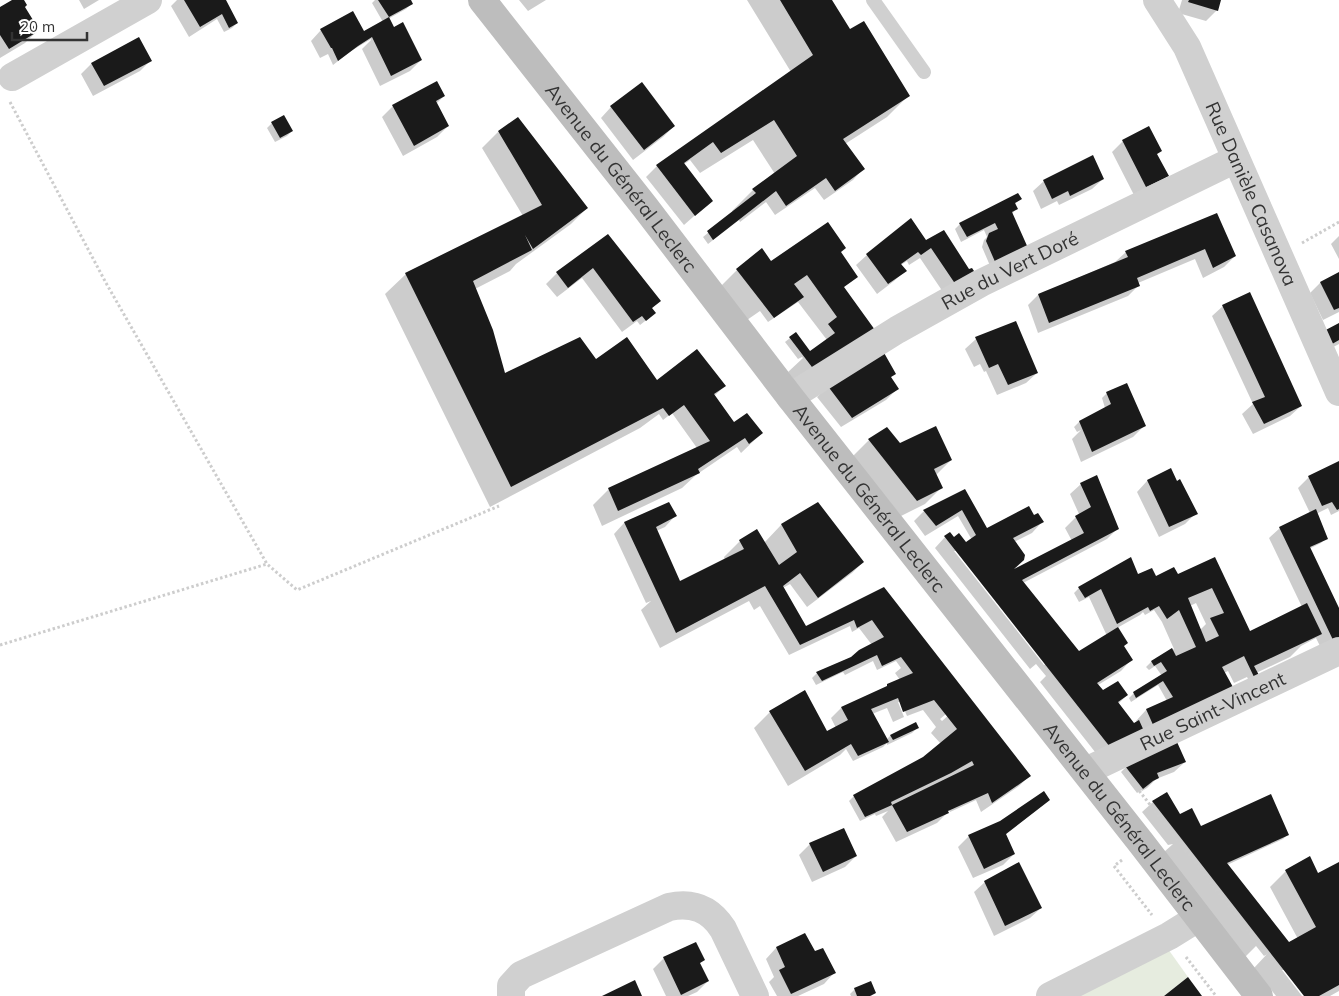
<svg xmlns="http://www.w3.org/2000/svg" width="1339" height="996" viewBox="0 0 1339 996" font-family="Mulish,sans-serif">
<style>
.green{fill:#e6ecdf}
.shadow{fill:#0003;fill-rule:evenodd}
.building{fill:#1a1a1a;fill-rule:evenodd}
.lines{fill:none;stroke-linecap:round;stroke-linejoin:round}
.path{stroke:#cdcdcd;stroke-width:3;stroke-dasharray:2.5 2.5;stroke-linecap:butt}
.service{stroke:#d0d0d0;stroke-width:14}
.minor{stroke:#d0d0d0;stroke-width:28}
.secondary{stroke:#bdbdbd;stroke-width:28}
.labels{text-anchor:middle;stroke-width:5;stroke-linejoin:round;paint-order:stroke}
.street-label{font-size:19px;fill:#333;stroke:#fff}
</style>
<rect width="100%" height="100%" fill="#fff"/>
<path class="green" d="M1168,949L1188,977L1164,996H1078Z"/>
<path class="shadow" d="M14,0H22L23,7L36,32L25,43L0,58V8Z
M79,0H99L84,9Z
M177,0H224L237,23L232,28L224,32L217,19L189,37L171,6Z
M375,0H409L411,4L406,9L388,19L393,28L421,60L410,71L380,86L362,49L371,40V39L351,51L333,65L328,54L320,58L311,41L321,30L363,32L383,22L372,3Z
M519,0H546L528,11Z
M747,0H831L850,31L908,96L887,117L845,144L863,169L853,180L824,200L815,188L775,215L766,202L740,222L739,220L708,244L703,237L733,212L732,211L753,190L775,174L753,140L700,173L690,160L683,165L711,201L684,225L646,177L657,166L791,72Z
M1182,0H1220L1217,10L1206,21L1178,13Z
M138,38L151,60L140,71L93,96L81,74L91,64Z
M444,96L436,104L448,126L437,137L403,156L382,117L393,106Z
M611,107L674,126L663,137L633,160L601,118Z
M272,123L292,131L287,136L275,142L267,128Z
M498,132L587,208L571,224L516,264L510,271L475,289L504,375L596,360L627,338L657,382L725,386L714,396L734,424L762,433L741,453L737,447L696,475L682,488L602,526L593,505L609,489L697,448L672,413L663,420L659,414L640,428L490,507L385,294L406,274L523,216L482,148Z
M1123,141L1156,155L1167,176L1157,186L1135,197L1112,152Z
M1103,179L1092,189L1059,205L1057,201L1041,209L1033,191L1044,181Z
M1020,199L1014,205L1016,209L1012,214L1026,248L991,268L982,247L984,240L987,237L984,230L961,242L955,229L960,224Z
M1216,215L1235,256L1224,267L1203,278L1195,259L1138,283L1139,285L1128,296L1038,333L1028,305L1038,295L1115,262L1126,252Z
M608,236L659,301L651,309L649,318L640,325L637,321L622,332L582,278L557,297L546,284L557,273Z
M1339,236V259L1331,244Z
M925,242L969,271L945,295L920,258L909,265L907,261L901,265L905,271L894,281L877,294L856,265L867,255Z
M840,253L843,288L873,329L799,386L788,372L803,358L802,357L798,359L785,342L790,338L810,352L827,340L798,302L768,322L760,311L747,320L721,286L737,270L771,262Z
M1339,273V312L1323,320L1310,293L1320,283Z
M1223,306L1301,406L1290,416L1253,434L1242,414L1253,404L1212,316Z
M1339,325V344L1316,356Z
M976,339L1037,373L1026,383L997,395L986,371L984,372L980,364L974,367L965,349Z
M890,378L897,389L886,400L841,427L817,397L828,386Z
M1107,393L1144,426L1133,437L1081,462L1072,439L1081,430L1077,432L1074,427L1079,422L1105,408L1102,398Z
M869,440L899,445L951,460L936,475L941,488L925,504L901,516L853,456Z
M1339,462V511L1331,515L1328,508L1316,514L1326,538L1321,543L1309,549L1339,611V645L1323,652L1316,638L1301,646L1290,657L1256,673L1250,683L1247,677L1234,683L1228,671L1224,673L1232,689L1099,757L1040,682L1046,676L1036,664L1030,669L935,548L945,537L953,539L966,544L972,540L958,516L925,536L914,521L924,511L964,491L986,530L1033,517L1042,522L1032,533L1014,542L1011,571L1072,541L1065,528L1079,514L1070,494L1081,484L1118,528L1107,539L1023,583L1078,653L1107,636L1089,597L1079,602L1074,593L1079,588L1138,576L1155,578L1177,576L1214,559L1249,633L1302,607L1269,538L1280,528L1310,513L1298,488L1309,477ZM954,551H958L1046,664L1044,665ZM1196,603L1206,624L1200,630L1190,606ZM1154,610L1162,622L1174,649L1151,662L1146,667L1149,670L1155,666L1162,676L1134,693L1129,698L1131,702L1158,685L1167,701L1146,710L1136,721L1137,722L1133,724L1118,704L1127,695L1103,691L1098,685L1121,671L1131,660L1123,646L1117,628L1140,615L1143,612L1145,615Z
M1170,470L1196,513L1185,524L1159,537L1137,492L1147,481Z
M669,503L675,516L665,527L656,531L680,583L725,560L724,557L740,541L757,530L764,543L781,525L817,504L863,562L852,573L807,607L790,584L783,588L806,627L884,589L1029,776L1019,786L981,812L976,800L950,812L939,786L947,813L937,823L896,842L882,817L888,811L876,816L875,814L860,821L849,801L854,796L924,758L941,744L931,733L936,727L923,710L907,716L901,702H898L904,717L893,722L887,708L872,714L887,739L890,736L917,728L912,733L887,745V743L883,747L853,761L846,749L840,755L788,786L754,728L770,712L826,733L836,728L831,718L841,708L883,690L887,686L900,680L895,673L901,668L896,661L877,670L873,661L845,675L843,672L816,685L812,678L817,673L852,657L872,645L859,628L852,632L850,626L789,655L760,606L754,610L749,601L660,648L641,610L651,601L646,603L614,534L624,523ZM958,704V707L942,721L940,719Z
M1185,762L1174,772L1156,779L1147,788L1142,791L1141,790L1137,793L1121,772L1126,767Z
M1049,800L1005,835L1014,854L1003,865L973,878L958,847L969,836Z
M1153,802L1179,815L1196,830L1288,834L1283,839L1227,865L1285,951L1298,939L1270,887L1286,871L1318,874L1339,863V991L1330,996H1305L1285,970H1282L1302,996H1276L1254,968L1268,953L1264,956L1256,946L1245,957L1164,852L1173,844L1168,845L1142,812Z
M810,844L856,856L845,867L812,882L799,855Z
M985,882L1041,908L1030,918L994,936L974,892Z
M805,935L814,953L834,973L824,984L798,996H777L769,982L774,977L766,959L776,948Z
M664,958L699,964L708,981L697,992L688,996H666L653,969Z
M855,989L875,993L871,996H851L850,994Z"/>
<path class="building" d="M12,0H24L27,5L25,7L33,20L31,22L37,32L9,49L0,35V7Z
M184,0H226L238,23L229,28L222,14L200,27Z
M378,0H411L413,4L389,17Z
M780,0H832L850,29L864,21L910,96L843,139L865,169L835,191L826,178L786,206L776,191L713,240L707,231L756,193L752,189L797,156L774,120L721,153L713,142L684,163L713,201L695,216L656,165L813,55Z
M1189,0H1221L1218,11L1188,2Z
M353,11L364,31L389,17L394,27L403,22L422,60L391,76L372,37L358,46L338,61L332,48H331L320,29Z
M139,37L152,61L104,86L91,63Z
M437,81L445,96L436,101L449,126L414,146L392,105Z
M642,82L675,126L644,150L610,106Z
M284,115L293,131L280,138L271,122Z
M518,117L588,208L533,249L525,235L532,250L473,281L493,330L505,373L580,337L596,359L627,337L657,380L697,349L726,386L714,394L734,422L747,413L763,433L749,444L745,438L698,469L700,473L618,511L608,488L710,441L684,405L669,416L663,408L511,487L405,273L542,205L498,131Z
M1149,126L1162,151L1157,154L1169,176L1146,187L1122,140Z
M1093,155L1104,179L1070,196L1068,191L1052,199L1043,180Z
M1018,193L1022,199L1015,203L1018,209L1012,212L1028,248L996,264L986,241L989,233L998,229L995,223L967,237L959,223Z
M1217,213L1236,256L1213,268L1205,249L1137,278L1140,286L1049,323L1038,294L1128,257L1125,251Z
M911,218L926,240L944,230L969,269L972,268L976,274L956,285L931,248L921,255L918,252L901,264L907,271L888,284L866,254Z
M828,222L846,248L841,252L858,277L844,287L875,330L815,371L789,337L796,332L810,351L835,333L828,324L837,317L807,275L794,284L804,297L774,318L736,269L762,248L771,261Z
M608,234L661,301L652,308L656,313L646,321L642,316L633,322L593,268L568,288L556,272Z
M1339,272V308L1334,310L1320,282Z
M1250,292L1302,406L1264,424L1252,402L1265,397L1222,305Z
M1016,321L1038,373L1008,385L998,364L989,368L975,337Z
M1339,323V340L1327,347L1320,333Z
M883,351L896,374L891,377L899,389L852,418L827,385Z
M1127,383L1146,426L1092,452L1079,421L1111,404L1106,392Z
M936,426L952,460L934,469L943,488L917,501L868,439L887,427L900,443Z
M1339,461V509L1337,510L1332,502L1322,506L1308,476Z
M1171,468L1177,481L1180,479L1198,514L1169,527L1147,480Z
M1097,475L1119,529L1022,580L1079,651L1118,627L1128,643L1124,646L1133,660L1097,683L1103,690L1118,681L1128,695L1118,702L1134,723L1139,720L1144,731L1110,747L944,536L950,532L954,537L959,533L966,542L976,535L962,510L936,526L923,510L965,489L987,528L1029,506L1034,515L1038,513L1044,522L1013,538L1025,555L1024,560L1014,569L1084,533L1075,516L1091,507L1080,483Z
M669,502L677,516L656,527L680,581L744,549L739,540L757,529L779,565L797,552L781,524L818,502L864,562L818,598L800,573L783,586L806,626L884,587L1031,776L992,803L988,793L948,811L949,813L907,832L892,805L974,765L972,761L951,773L891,802L892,805L865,817L853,795L923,757L957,729L934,700L903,712L898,698L871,709L889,742L858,756L851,744L805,771L769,711L805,690L827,731L848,720L841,707L887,686V684L913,673L901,657L882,666L877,655L822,681L816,672L851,657L859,650L884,637L872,620L857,628L854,620L800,645L765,586L676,633L624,522Z
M1316,509L1328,539L1310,547L1339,608V640L1334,642L1279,527Z
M1131,557L1138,574L1152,568L1156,576L1174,567L1178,574L1215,557L1250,631L1307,603L1322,634L1254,666L1260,677L1255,679L1244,656L1222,667L1234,689L1154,727L1146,709L1173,697L1163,681L1136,698L1133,692L1167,671L1161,662L1154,666L1151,661L1172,648L1176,656L1196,647L1179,610L1167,619L1159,606L1150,611L1148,607L1117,624L1101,589L1085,598L1078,587ZM1212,588L1224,613L1210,618L1219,636L1206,642L1188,598Z
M916,722L919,728L893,740L890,735Z
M1177,742L1186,762L1157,773L1159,778L1153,781L1143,789L1125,766Z
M1044,791L1050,800L1006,834L1015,854L984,869L968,835L1000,821Z
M1167,792L1180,814L1192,808L1201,826L1271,794L1289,835L1227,863L1289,942L1316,927L1285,870L1310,856L1318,873L1339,862V985L1319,996H1304L1152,801Z
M844,828L857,856L823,872L809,843Z
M1019,862L1042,908L1005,926L984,881Z
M805,933L815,951L823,948L836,973L791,994L779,970L785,967L776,947Z
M696,942L705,960L700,963L709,981L681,995L663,957Z
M1188,977L1202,996H1164Z
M635,980L642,996H602Z
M871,981L876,993L870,996H857L854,988Z"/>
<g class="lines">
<path class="path" d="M10,102L106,283L267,564L297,590L499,506
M1302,243L1339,222
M0,645L267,564
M1130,779L1299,996
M1122,860L1114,866L1152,915
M1186,957L1216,996"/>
<path class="service" d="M873,0L924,72"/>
<g class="minor">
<path id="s1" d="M1157,0L1187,47L1339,392"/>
<path d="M12,77L148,0"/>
<path id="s2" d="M790,397L897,330L981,283L1236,159"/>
<path id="s3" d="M1086,771L1339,651"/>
<path d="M511,996V986L521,975L669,907C692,902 710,909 723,929L755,996"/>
<path d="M1050,996L1169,936L1198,918"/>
</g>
<path class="secondary" id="s4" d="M482,0L645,207L790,397L1142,844L1259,996"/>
</g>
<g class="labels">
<g class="street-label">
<text dy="7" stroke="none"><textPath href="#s4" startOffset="226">Avenue du Général Leclerc</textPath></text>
<text dy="7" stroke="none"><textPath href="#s1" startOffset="216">Rue Danièle Casanova</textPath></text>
<text dy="7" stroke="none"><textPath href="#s2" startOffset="254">Rue du Vert Doré</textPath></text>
<text dy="7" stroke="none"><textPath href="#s4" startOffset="631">Avenue du Général Leclerc</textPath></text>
<text dy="7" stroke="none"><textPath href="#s3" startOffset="140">Rue Saint-Vincent</textPath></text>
<text dy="7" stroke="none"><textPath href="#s4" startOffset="1036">Avenue du Général Leclerc</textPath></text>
</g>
</g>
<path d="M12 32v8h75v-8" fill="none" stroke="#333333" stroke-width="2.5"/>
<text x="20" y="32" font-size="15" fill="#333333" stroke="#ffffff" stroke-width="4" paint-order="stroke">20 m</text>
</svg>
